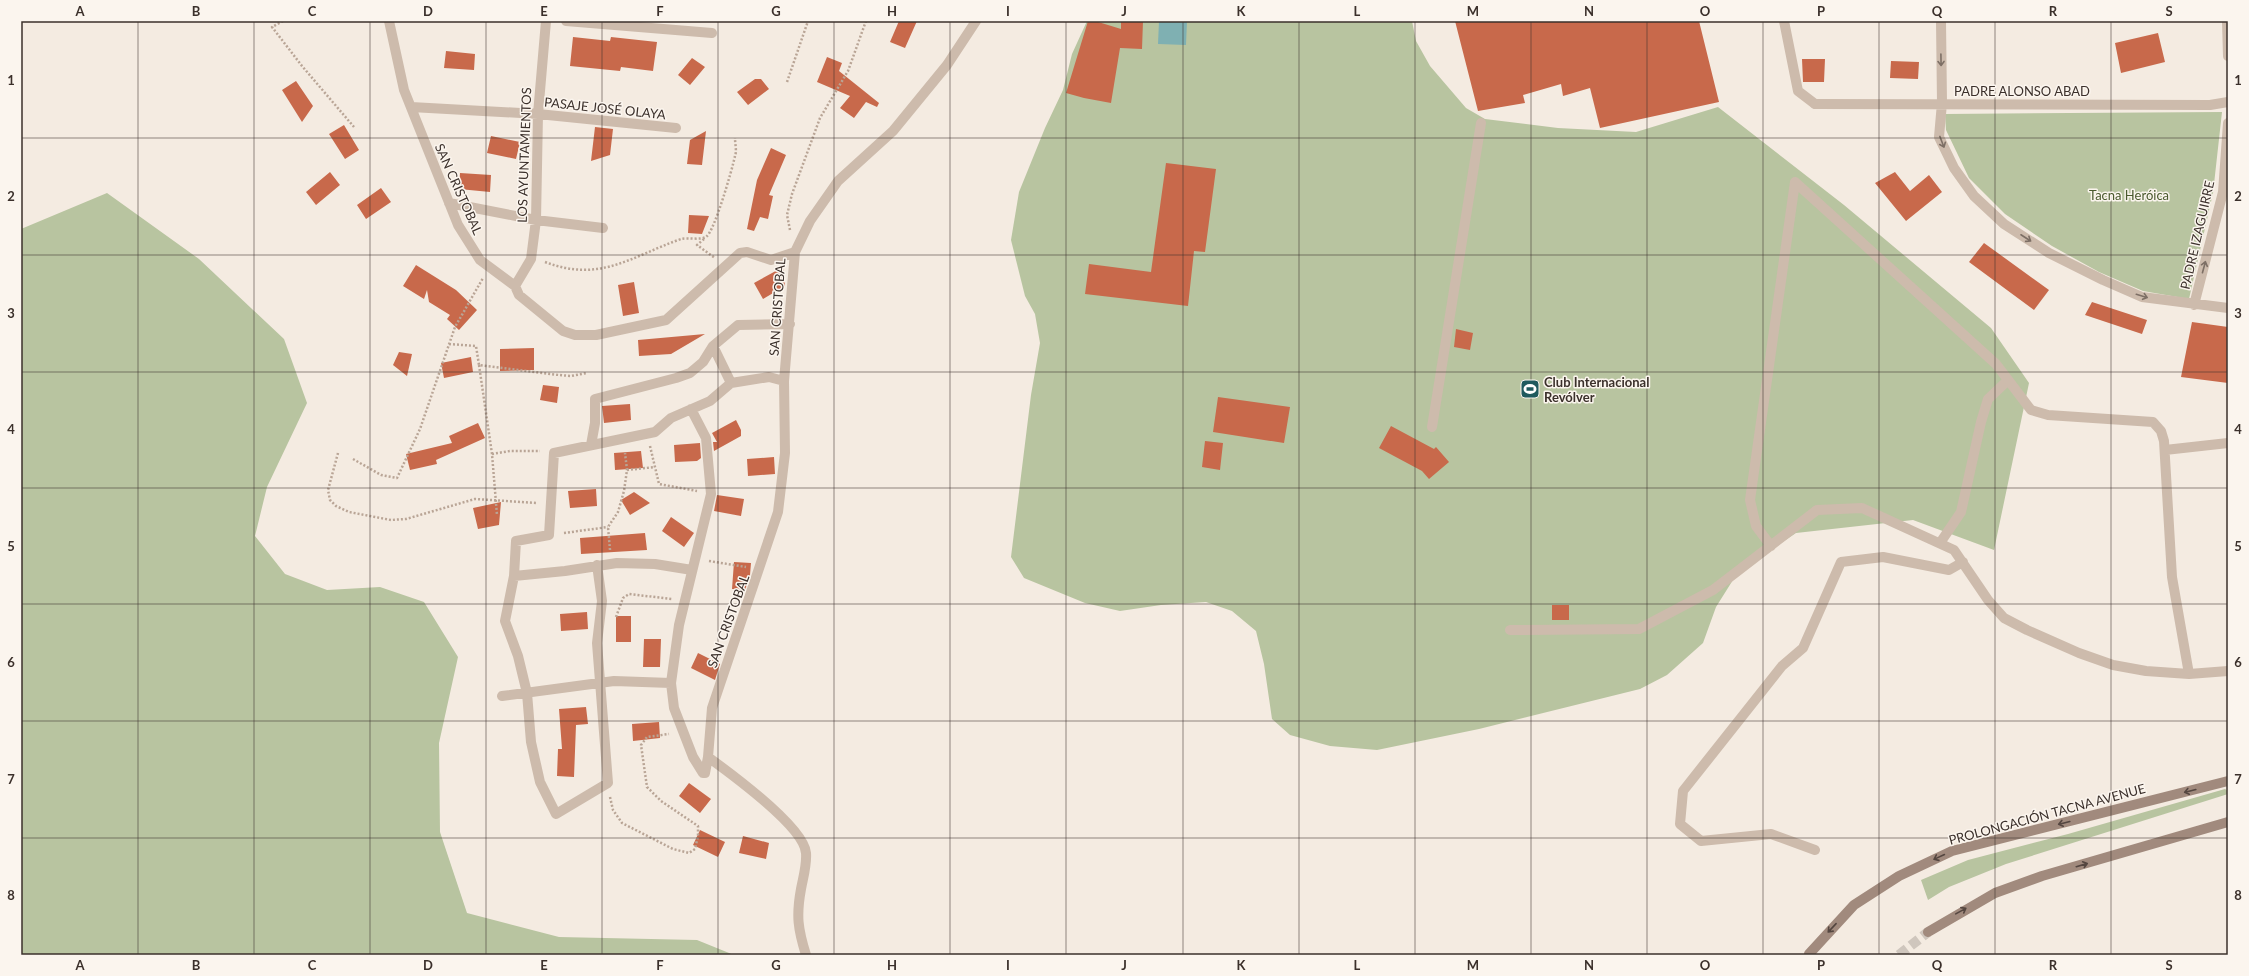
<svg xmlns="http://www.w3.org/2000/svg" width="2249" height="976" viewBox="0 0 2249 976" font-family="Lato,sans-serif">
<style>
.green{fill:#b8c4a0}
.water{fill:#7fb0b2}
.building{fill:#c8694b}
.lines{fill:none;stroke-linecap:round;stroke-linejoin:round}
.secondary-tunnel{stroke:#cfc6bd;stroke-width:10;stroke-dasharray:10 5;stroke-linecap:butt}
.path{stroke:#b9a596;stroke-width:2.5;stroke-dasharray:2 2;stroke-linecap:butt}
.service{stroke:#cdbbac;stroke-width:10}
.minor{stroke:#cdbbac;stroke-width:10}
.secondary{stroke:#a18a7d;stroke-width:10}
.oneway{stroke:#7d6f65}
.oneway2{stroke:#544640}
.grid{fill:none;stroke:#3b302b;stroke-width:1;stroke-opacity:0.55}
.labels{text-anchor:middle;stroke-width:3;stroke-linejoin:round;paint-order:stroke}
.street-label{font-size:13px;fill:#3b302b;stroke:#fbf5ee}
.park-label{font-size:13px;fill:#4a5a2e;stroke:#fbf5ee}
.poi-label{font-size:13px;font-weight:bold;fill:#3b302b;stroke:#fbf5ee;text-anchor:start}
.neatline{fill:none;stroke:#3b302b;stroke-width:1.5}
.grid-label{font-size:13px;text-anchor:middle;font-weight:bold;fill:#3b302b}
</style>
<rect width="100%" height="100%" fill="#f4ebe1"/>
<path class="green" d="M1087,21H1412L1416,41L1430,66L1466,108L1485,119L1558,128L1636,132L1718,107L1844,205L1991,328L2029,383L1994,550L1913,520L1796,533L1738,572L1716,607L1703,643L1667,675L1640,689L1479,729L1377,750L1330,746L1290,735L1272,719L1264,664L1256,631L1232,611L1206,602L1161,605L1120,611L1085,603L1024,578L1011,557L1031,395L1040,343L1035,314L1025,296L1011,240L1019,192L1045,128L1063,90L1072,54Z
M2222,112L2213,193L2189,299L2143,291L2099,272L2052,246L2005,214L1969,178L1946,130L1945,114Z
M107,193L199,259L284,339L307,403L267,487L255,536L285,574L327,590L380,587L424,602L458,657L439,743L440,832L467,913L559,937L697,940L734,955H21V229Z
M2225,789L2228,791V794L2006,864L1949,887L1928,900L1921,880L1968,860L2068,834Z"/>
<path class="water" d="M1159,21H1187L1186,45L1158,44Z"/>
<path class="building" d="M899,21H917L905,48L890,42Z
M1088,21H1095L1121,29V21H1143L1142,49L1120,48L1111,103L1084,98L1066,93Z
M1455,21H1699L1719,102L1600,128L1590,88L1563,96L1561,84L1523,95L1525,103L1478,111Z
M2158,33L2165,62L2121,73L2115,43Z
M573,37L610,41L611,37L657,42L653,71L621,67L620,71L570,66Z
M446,51L475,54L474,70L444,68Z
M827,57L842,63L839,71L879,103L877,107L866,102L854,118L840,108L850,96L817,82Z
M692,58L705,67L690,85L678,75Z
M1802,59H1825L1824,82H1803Z
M1891,61L1919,62L1918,79L1890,78Z
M755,79H761L769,89L748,105L737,92Z
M296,81L313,106L302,122L282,90Z
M344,125L359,150L345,159L329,134Z
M595,127L613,129L610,155L591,161Z
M706,131L702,165L687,164L690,140Z
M491,136L520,142L516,159L487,153Z
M771,148L786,155L769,195L773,196L768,219L760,217L754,231L747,229L757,180Z
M1166,163L1216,169L1205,252L1194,251L1188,306L1085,294L1089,264L1151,272Z
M330,172L340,185L316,205L306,192Z
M1895,172L1910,191L1929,175L1942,192L1906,221L1875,183Z
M460,173L491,175L490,192L459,189Z
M381,188L391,202L366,219L357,205Z
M689,215L709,216L702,234L688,233Z
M1984,243L2049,290L2034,310L1969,262Z
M416,265L456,290L477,310L459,330L447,319L450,315L429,302L427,290L424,299L403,286Z
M783,267L785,286L763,299L754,283Z
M634,282L639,313L623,316L618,285Z
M2092,302L2147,320L2142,334L2085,315Z
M2192,322L2228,327V383L2181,377Z
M1456,329L1473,333L1470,350L1454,347Z
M705,334L671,354L639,356L638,340Z
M534,348V370L500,371V349Z
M399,352L412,354L407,376L393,365Z
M471,357L473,372L444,378L441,363Z
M543,385L559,387L557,403L540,400Z
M1218,397L1290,407L1284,443L1213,432Z
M630,404L631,420L604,423L602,406Z
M736,420L741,430V436L714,451L713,442H717L712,433Z
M478,423L485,438L436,460L437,464L410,470L406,454L452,443L449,436Z
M1391,426L1434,449L1436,447L1449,462L1429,479L1422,471L1379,448Z
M1205,441L1223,443L1220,470L1202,467Z
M700,443L701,458L697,461L675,462L674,445Z
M641,451L643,468L615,470L614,453Z
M774,457L775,474L748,476L747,459Z
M596,489L597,506L570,508L568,491Z
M634,492L650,503L630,515L621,500Z
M717,495L744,499L741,516L714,511Z
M501,502L499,525L478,529L473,508Z
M671,517L694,533L684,547L662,531Z
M645,533L647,550L581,554L580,538Z
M734,562L751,563L750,575L745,590L732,589Z
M1552,605H1569V620H1552Z
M587,612L588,629L561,631L560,614Z
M616,616H631V642H616Z
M644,639H661L660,667H643Z
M698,653L720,664L715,680L691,668Z
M586,707L588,724L576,725L574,777L557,776L558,749H562L559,709Z
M659,722L660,738L633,741L632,724Z
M689,783L711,799L700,813L679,796Z
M700,830L725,842L718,857L693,845Z
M743,836L769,843L766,859L739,853Z"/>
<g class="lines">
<path class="secondary-tunnel" d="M1899,955L1928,932"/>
<path class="path" d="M283,21L272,27L302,66L354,127
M787,82L808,21
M790,230L787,215L792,194L820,118L848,71L866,21
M704,239L697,245L715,258
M545,262C600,283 630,257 681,239C688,237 702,241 707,236C715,229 732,170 735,156C737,151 735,144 735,138
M449,344L476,346L479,365L559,375L571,376L587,373
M479,365L492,454L497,515
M650,446L659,484L697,491
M338,453L328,490L330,500L336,506L349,512L391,520L406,519L475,499L537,503
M492,454L510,451H540
M353,459L381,475L397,478L420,429L455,327L483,278
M627,470L655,467
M564,533L608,527
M610,550L608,527L618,512L624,491L627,470L625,453
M709,561L746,567
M616,617L623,598L629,594L672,599
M610,797L613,810L622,823L673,849L689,853L695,849L698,836V826L661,801L647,787L641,745L647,737L669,734"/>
<path class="service" d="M1784,21L1798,91L1815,104
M1795,182L1996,364L2031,410L2048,415L2153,422L2161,431L2164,441L2172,577L2189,674
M1432,427L1481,123
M2165,450L2228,443
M1940,543L1961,512L1981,422L1988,399L2008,380
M1771,546L1756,526L1750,500L1795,182
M1510,630L1639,629L1713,590L1817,510L1862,508L1954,550L1988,600L2004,618L2027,630L2079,653L2113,665L2146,671L2189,674L2228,671
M1815,850L1771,834L1701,841L1680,824L1683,791L1782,666L1803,648L1841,562L1883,557L1949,570L1963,562"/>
<path class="minor" d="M389,21L404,90L458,225L480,260L515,286L519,295L563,331L575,335H596L666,320L740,253L747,252L771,260L795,252
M566,21L712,33
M1941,21L1942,103L1939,137L1954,168L1974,196L2004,224L2049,253L2103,280L2142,297L2228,308
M2227,21L2228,56
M1815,104L2210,105L2228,102
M411,107L538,114L676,128
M449,203L536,220L603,228
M515,286L531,259L536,220L538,114L546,21
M2194,305L2223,192L2228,123
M713,346L731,383
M691,409L706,438L711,494L679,625L671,683L674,708L693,757L703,773H705L708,757
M591,445L595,423V399L676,378L690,373L703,362L713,346L738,325L790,324
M597,565L602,601L597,643L608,783L556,814L540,782L531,742L527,693L518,656L505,621L514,576L516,541L549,535L554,453L655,432L671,418L710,401L731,383L769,377L784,381
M514,576L565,571L617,563L655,564L692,570
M502,696L614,681L671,683
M806,955C798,929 796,916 801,889C803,878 807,865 806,853C804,827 730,773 708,757L712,708L778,512L785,453L784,381L795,252L810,221L838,181L893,131L947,65L976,21"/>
<path class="secondary" d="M1928,932L1995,893L2042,876L2228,822
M1809,954L1854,905L1899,876L1952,851L2228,781"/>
</g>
<defs><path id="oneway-shaft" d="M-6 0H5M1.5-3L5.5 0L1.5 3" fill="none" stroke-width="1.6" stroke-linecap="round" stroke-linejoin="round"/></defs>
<g class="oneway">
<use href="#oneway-shaft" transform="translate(1941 60) rotate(89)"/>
<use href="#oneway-shaft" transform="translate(1942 142) rotate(69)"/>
<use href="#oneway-shaft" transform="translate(2026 238) rotate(33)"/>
<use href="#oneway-shaft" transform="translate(2204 267) rotate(-75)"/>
<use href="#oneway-shaft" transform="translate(2142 296) rotate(17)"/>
</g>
<g class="oneway2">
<use href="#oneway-shaft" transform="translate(2190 791) rotate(166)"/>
<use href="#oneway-shaft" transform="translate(2064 823) rotate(166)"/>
<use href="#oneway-shaft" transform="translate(1939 857) rotate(155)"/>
<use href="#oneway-shaft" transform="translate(2082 865) rotate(-16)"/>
<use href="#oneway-shaft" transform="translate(1961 911) rotate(-29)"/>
<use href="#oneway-shaft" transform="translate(1832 928) rotate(133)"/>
</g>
<path class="grid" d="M138,21V955M254,21V955M370,21V955M486,21V955M602,21V955M718,21V955M834,21V955M950,21V955M1066,21V955M1183,21V955M1299,21V955M1415,21V955M1531,21V955M1647,21V955M1763,21V955M1879,21V955M1995,21V955M2111,21V955M21,138H2228M21,255H2228M21,372H2228M21,488H2228M21,604H2228M21,721H2228M21,838H2228"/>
<defs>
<g id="stadium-square" transform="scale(1)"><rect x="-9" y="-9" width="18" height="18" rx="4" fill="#1f5a5e" stroke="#fbf5ee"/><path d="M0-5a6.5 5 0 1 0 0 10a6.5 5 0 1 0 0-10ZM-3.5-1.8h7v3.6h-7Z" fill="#fff"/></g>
</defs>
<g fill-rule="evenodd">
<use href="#stadium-square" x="1530" y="389"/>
</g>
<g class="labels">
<g class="street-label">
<text x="2022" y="96">PADRE ALONSO ABAD</text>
<text transform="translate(605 108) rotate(6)" y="5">PASAJE JOSÉ OLAYA</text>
<text transform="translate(524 155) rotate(-88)" y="5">LOS AYUNTAMIENTOS</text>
<text transform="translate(459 189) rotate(66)" y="5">SAN CRISTOBAL</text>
<text transform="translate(2197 235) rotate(-77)" y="5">PADRE IZAGUIRRE</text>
<text transform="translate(777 307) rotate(-86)" y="5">SAN CRISTOBAL</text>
<text transform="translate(728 621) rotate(-70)" y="5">SAN CRISTOBAL</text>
<text transform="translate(2047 814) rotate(-15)" y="5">PROLONGACIÓN TACNA AVENUE</text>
</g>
<g class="park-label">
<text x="2129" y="200">Tacna Heróica</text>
</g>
<g class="poi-label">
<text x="1544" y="387">Club Internacional<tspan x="1544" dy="15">Revólver</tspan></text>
</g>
</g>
<rect width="2249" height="976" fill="none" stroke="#fbf5ee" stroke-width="44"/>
<rect x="22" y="22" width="2205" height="932" class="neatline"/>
<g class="grid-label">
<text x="80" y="16">A</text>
<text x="196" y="16">B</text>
<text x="312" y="16">C</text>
<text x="428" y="16">D</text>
<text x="544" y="16">E</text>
<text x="660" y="16">F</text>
<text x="776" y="16">G</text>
<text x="892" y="16">H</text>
<text x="1008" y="16">I</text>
<text x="1124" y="16">J</text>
<text x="1241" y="16">K</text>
<text x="1357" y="16">L</text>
<text x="1473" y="16">M</text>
<text x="1589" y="16">N</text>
<text x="1705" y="16">O</text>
<text x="1821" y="16">P</text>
<text x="1937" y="16">Q</text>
<text x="2053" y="16">R</text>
<text x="2169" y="16">S</text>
<text x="11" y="85">1</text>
<text x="2238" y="85">1</text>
<text x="11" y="201">2</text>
<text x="2238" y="201">2</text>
<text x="11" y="318">3</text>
<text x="2238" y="318">3</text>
<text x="11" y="434">4</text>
<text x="2238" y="434">4</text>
<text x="11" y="551">5</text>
<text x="2238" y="551">5</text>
<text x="11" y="667">6</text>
<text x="2238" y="667">6</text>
<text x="11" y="784">7</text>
<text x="2238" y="784">7</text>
<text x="11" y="900">8</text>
<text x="2238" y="900">8</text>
<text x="80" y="970">A</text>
<text x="196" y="970">B</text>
<text x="312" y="970">C</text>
<text x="428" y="970">D</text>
<text x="544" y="970">E</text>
<text x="660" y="970">F</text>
<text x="776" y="970">G</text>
<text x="892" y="970">H</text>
<text x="1008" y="970">I</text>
<text x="1124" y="970">J</text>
<text x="1241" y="970">K</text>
<text x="1357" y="970">L</text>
<text x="1473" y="970">M</text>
<text x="1589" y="970">N</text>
<text x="1705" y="970">O</text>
<text x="1821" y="970">P</text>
<text x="1937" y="970">Q</text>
<text x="2053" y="970">R</text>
<text x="2169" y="970">S</text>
</g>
</svg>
